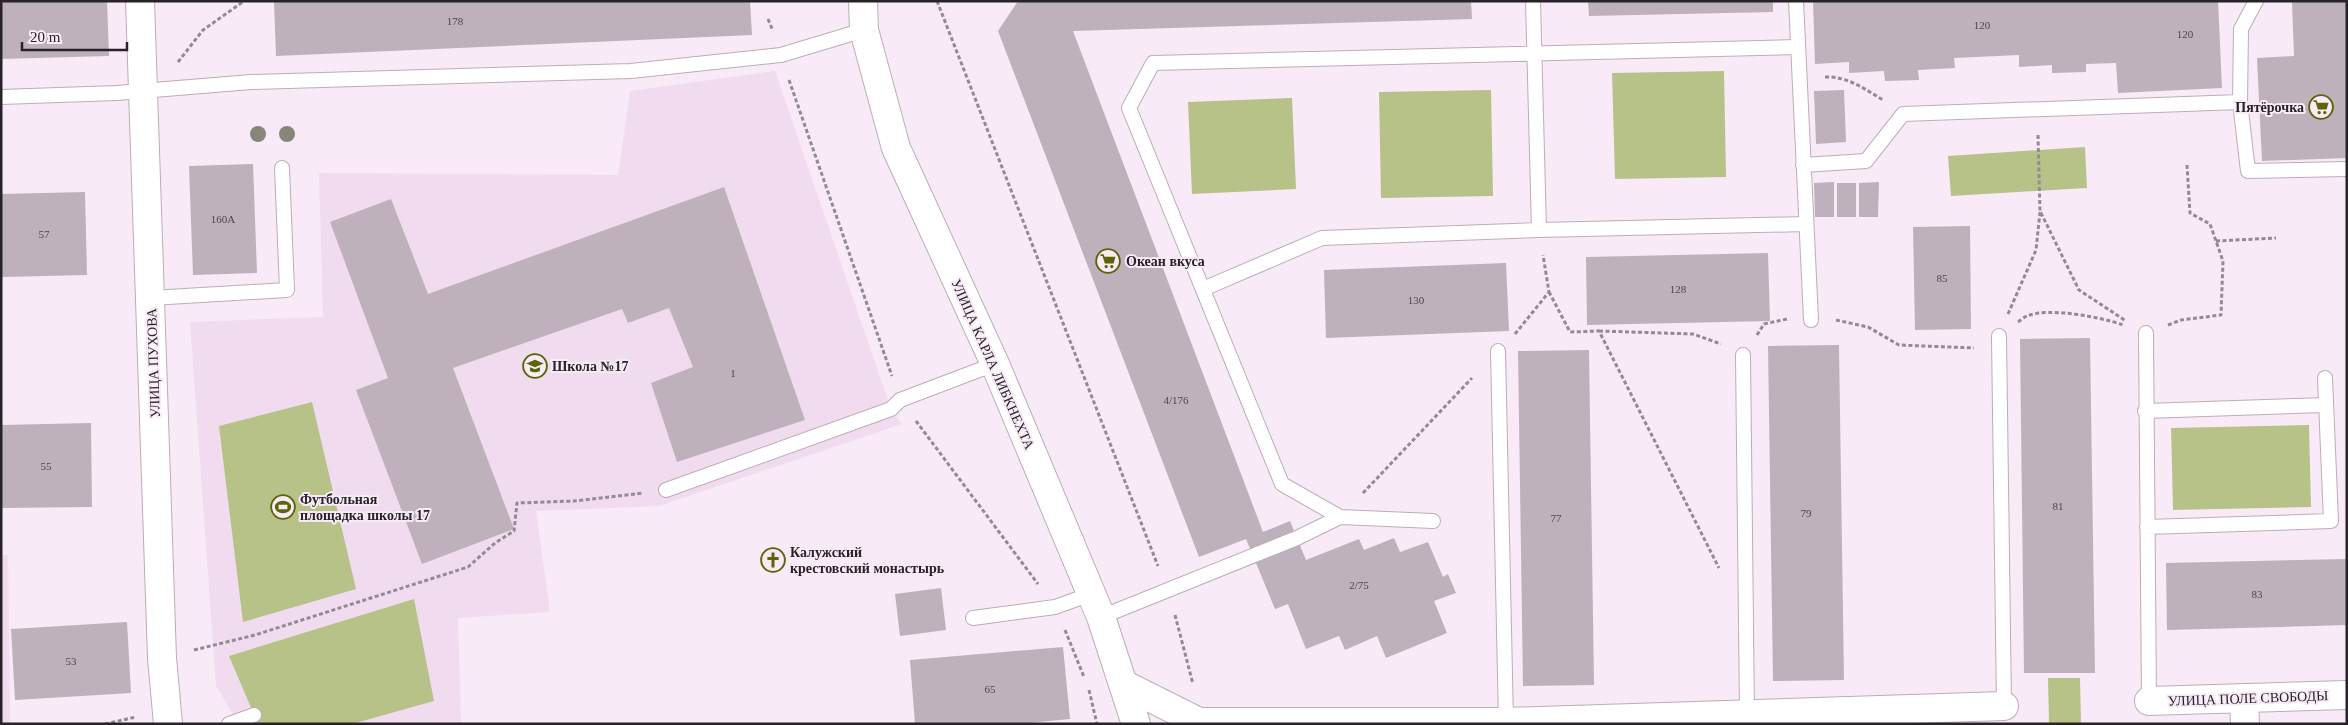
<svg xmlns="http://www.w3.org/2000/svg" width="2348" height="725" viewBox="0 0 2348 725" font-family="'Times New Roman',serif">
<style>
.built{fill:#f0dcee}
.green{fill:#b7c289}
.building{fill:#beb1bc}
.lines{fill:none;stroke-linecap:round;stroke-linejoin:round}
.lane-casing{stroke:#bbadb9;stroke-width:16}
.street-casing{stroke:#bbadb9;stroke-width:30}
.secondary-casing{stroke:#bbadb9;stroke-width:30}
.path{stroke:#948a93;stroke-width:3;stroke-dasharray:4 2.5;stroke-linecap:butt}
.lane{stroke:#fff;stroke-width:14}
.street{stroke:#fff;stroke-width:28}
.secondary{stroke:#fff;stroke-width:28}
.tree{fill:#898679}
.labels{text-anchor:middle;stroke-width:4;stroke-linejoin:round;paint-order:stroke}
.number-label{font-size:11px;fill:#4e464d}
.poi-label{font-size:14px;font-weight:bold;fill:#282328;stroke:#f8eaf6;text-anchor:start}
.street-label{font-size:14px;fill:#282328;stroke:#f8eaf6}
</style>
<rect width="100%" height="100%" fill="#f8eaf6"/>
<path class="built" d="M775,71L891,409L902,424L659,506L536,511L550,612L458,618L461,724H239L216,686L190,322L323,317L319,173L618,175L630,91Z
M1,555H8L10,724H1Z"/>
<path class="green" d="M1724,71L1726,177L1615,179L1612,73Z
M1491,90L1493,196L1381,198L1379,92Z
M1292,98L1296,189L1192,194L1188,102Z
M2085,147L2087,188L1951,196L1948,156Z
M312,402L356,589L243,622L219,426Z
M2309,425L2311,507L2173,510L2171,428Z
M414,599L434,701L352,724H258L229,656Z
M2048,678H2080L2081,724H2049Z"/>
<path class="building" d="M1,1H107L109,56L1,59Z
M274,1H750L752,35L276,56Z
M1018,1H1471L1472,19L1073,31L1263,532L1290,521L1306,560L1359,539L1364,550L1394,538L1400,552L1428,542L1443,577L1448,574L1456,593L1434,601L1447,633L1386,658L1377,636L1345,650L1339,636L1306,649L1288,604L1275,609L1246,539L1199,557L998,31Z
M1588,1H1773V12L1589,16Z
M1813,1H2218L2222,88L2118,93L2116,63L2086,64V72L2052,73V65L2019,67V55L1954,58L1955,68L1918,70L1919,80L1885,81L1884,71L1849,73V62L1815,64Z
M2292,1H2347V158L2262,161L2257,58L2294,56Z
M1844,90L1846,142L1816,144L1814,91Z
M253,164L257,273L193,275L189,166Z
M1834,182V217H1815L1814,183Z
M1879,182L1878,217H1859V183Z
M1837,183H1856V217H1837Z
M724,187L805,420L677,462L651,383L693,367L669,308L628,323L622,309L453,368L514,529L422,564L356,390L388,378L330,222L391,199L428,294Z
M85,192L87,275L1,277V194Z
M1970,226L1971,329L1915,330L1913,227Z
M1768,253L1770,321L1587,325L1586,257Z
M1506,263L1509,331L1326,338L1324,270Z
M2090,338L2095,673H2024L2020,339Z
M1839,345L1844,680L1773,681L1768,346Z
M1589,350L1594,685L1523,686L1518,351Z
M91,423L92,507L1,508V425Z
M2347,559V625L2167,630L2166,563Z
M941,588L946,630L900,636L895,594Z
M127,622L131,693L15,700L11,629Z
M1063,647L1070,719L1018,724H915L910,660Z"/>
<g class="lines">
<g class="lane-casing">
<path id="lane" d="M1533,1L1539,230
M1796,1L1811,320
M1,97L117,93L251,82L631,71L781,55L864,30
M2240,102L2248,171L2347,169
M1803,165L1866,161L1903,114L2240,102L2241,29L2256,1
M1203,289L1322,238L1539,230L1806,224
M151,298L287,290L282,168
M2146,333L2149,701
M1999,336L2004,706
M1498,351L1506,722
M1743,355L1747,714
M2145,411L2326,405
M666,490L891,409L900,400L995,364
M1340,517L1282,484L1129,108L1153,63L1798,47
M2147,527L2331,521L2325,378
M1101,617L1297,538L1340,517L1433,521
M973,618L1055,607L1091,594
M229,724L254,715"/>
</g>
<g class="street-casing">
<path id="street" d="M140,1L162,658L168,724
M1123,684L1199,722H1506L2004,706
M2244,698L2245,724
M2149,701L2347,695"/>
</g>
<g class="secondary-casing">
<path id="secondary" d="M863,1L864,30L896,148L995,364L1101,617L1136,724"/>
</g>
<path class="path" d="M937,1L1158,566
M768,19L773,31
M178,62L203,30L244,1
M1825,77C1847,76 1865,89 1883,100
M789,80L892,376
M2038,135L2040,211L2079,290L2126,321
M2216,241L2276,238
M1549,292L1570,332L1599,331L1719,568
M2008,314L2036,250L2040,212
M1836,320L1868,327L1899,345L1974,348
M2018,322C2021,320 2024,317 2027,316C2049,307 2101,317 2123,325
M2168,325L2181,320L2221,315L2223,261L2210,224L2190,213L2187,165
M1599,331L1693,334L1721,344
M1515,334L1549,292L1543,255
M1757,335L1764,324L1787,319
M916,421L1038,584
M1363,493L1472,378
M1175,615L1193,684
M1065,630L1084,677
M194,650L255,635L468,567L495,543L514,531L517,503L574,501L643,493
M1089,690L1097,724
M105,724L136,717"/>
<use href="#lane" class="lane"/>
<use href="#street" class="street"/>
<use href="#secondary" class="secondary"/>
</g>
<g class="tree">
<circle cx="258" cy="134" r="8"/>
<circle cx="287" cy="134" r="8"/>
</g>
<defs>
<g id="supermarket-ring" transform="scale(1.25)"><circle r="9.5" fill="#f8eaf6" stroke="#5a6507" stroke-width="1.5"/><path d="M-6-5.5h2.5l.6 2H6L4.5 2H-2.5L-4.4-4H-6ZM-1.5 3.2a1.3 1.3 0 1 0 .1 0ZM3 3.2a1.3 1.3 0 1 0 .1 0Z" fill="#5a6507"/></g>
<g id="school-ring" transform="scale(1.25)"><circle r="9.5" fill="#f8eaf6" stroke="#5a6507" stroke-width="1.5"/><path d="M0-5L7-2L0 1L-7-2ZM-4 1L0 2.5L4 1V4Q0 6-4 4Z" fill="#5a6507"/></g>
<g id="stadium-ring" transform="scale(1.25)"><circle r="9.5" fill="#f8eaf6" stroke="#5a6507" stroke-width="1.5"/><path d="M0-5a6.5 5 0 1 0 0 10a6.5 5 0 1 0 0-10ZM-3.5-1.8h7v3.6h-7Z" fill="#5a6507"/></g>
<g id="church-ring" transform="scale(1.25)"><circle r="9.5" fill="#f8eaf6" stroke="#5a6507" stroke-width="1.5"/><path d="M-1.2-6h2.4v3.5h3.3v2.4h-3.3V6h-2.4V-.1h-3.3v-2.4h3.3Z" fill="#5a6507"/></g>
</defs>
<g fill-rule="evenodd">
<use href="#supermarket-ring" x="2321" y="107"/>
<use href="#supermarket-ring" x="1108" y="261"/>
<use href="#school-ring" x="535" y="366"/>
<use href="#stadium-ring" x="283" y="507"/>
<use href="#church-ring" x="773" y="560"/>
</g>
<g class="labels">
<g class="number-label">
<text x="455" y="25">178</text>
<text x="1982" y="29">120</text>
<text x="2185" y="38">120</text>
<text x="223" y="223">160А</text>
<text x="44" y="238">57</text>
<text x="1942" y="282">85</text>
<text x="1678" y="293">128</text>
<text x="1416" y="304">130</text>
<text x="733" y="377">1</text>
<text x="1176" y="404">4/176</text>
<text x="46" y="470">55</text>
<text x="2058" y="510">81</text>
<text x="1806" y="517">79</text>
<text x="1556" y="522">77</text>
<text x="1359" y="589">2/75</text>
<text x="2257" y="598">83</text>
<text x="71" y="665">53</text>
<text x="990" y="693">65</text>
</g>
<g class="poi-label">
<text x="2304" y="112" text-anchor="end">Пятёрочка</text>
<text x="1126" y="266">Океан вкуса</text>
<text x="552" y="371">Школа №17</text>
<text x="300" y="504">Футбольная<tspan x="300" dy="16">площадка школы 17</tspan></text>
<text x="790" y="557">Калужский<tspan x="790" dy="16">крестовский монастырь</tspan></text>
</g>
<g class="street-label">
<text transform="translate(153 363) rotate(-92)" y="5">УЛИЦА ПУХОВА</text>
<text transform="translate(993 364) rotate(66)" y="5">УЛИЦА КАРЛА ЛИБКНЕХТА</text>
<text transform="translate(2248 698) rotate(-2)" y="5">УЛИЦА ПОЛЕ СВОБОДЫ</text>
</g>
</g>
<rect width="2348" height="725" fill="none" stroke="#282328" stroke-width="5"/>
<path d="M22 42v8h105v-8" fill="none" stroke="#282328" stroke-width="2.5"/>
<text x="30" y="42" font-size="15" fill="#282328" stroke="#f8eaf6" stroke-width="4" paint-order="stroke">20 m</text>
</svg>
